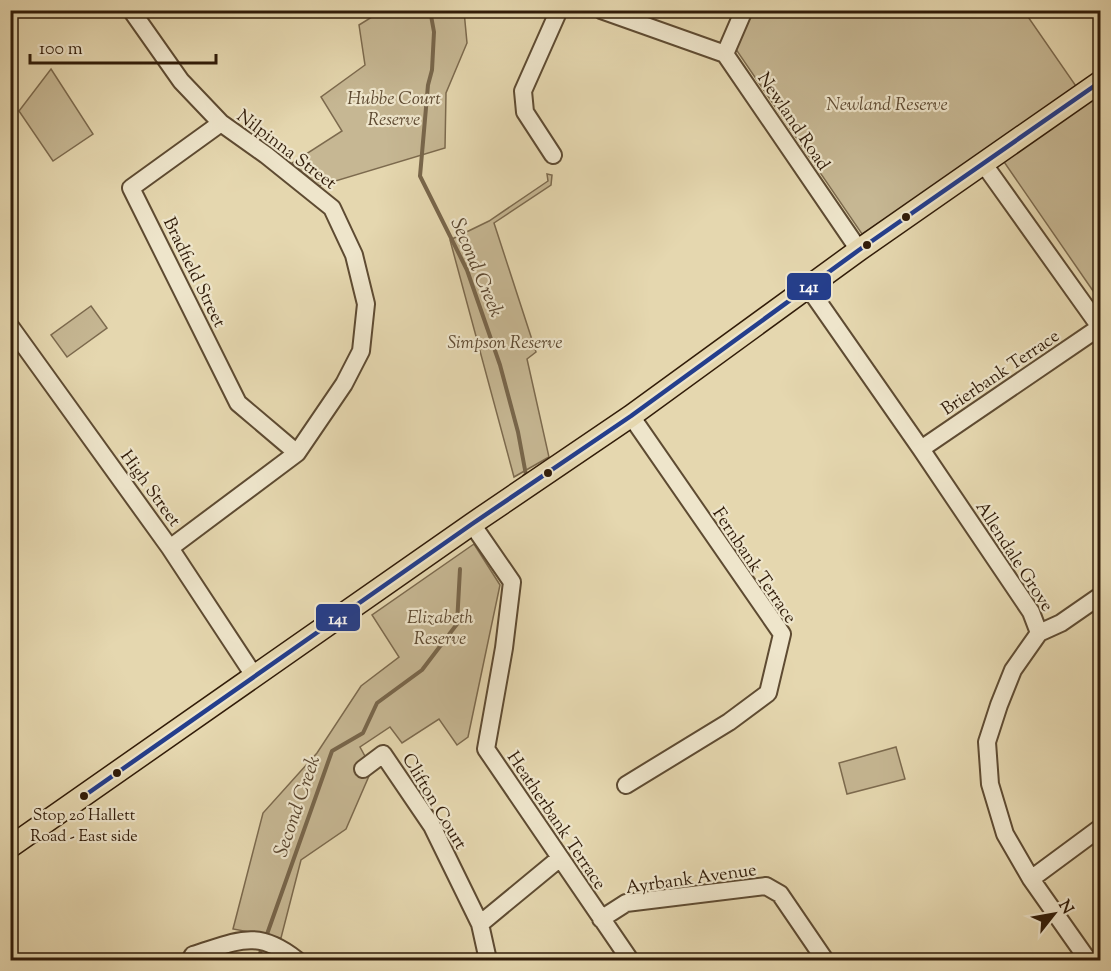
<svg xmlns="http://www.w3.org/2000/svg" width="1111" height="971" viewBox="0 0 1111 971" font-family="'Sorts Mill Goudy',serif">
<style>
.green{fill:#c6b793;stroke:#7c6a4e;stroke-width:1.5}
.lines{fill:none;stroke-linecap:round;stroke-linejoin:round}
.stream{stroke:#78664b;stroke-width:4}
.minor-casing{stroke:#5e4b32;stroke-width:20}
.major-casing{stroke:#311c09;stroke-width:24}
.minor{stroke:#eee5cb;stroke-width:16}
.major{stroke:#e5d7af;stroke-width:21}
.bus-1-casing{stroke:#eee5cb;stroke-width:9}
.bus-1{stroke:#243e8c;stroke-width:4.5}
.bus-dot{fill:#311c09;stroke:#eee5cb;stroke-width:2}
.labels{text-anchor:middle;stroke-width:4.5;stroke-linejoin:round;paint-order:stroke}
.bus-label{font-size:16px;fill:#311c09;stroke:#eee5cb}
.park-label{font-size:18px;font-style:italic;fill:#5e4a32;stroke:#eee5cb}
.street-label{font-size:18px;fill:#311c09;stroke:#eee5cb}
.water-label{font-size:20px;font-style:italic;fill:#5b4730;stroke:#eee5cb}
.line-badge{stroke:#eee5cb;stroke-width:2}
.badge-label{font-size:16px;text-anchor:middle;font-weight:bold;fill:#fff}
</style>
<rect width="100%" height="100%" fill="#e5d7af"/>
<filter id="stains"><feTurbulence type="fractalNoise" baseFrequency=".00333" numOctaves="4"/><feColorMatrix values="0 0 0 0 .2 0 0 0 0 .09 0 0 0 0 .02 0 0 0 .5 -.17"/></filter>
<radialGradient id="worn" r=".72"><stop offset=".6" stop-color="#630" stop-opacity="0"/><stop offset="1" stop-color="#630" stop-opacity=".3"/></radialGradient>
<path class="green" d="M369,11H464L467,43L446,93L445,148L319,186L292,163L342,131L321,97L365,65L359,25L372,17Z
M749,11H1024L1078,89L862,234L733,45Z
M51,69L93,134L53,161L19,111Z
M1100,89V301L1002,159Z
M547,174L552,175L551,185L494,223L536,352L527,359L549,457L514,477L450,240L489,221L548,181Z
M91,306L107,328L67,357L51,335Z
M474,544L500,585L468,737L457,745L439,719L402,743L390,727L360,747L372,769L346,829L301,860L281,938L233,929L263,813L317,753L361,686L399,657L372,615Z
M896,747L905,779L847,794L839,763Z"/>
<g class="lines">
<path class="stream" d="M430,10L434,32L432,70L428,85L420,176L467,270L500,365L518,432L526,475L524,476
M266,937L332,751L363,733L377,703L422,670L457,624L460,569
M258,960L262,947"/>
<g class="minor-casing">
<path id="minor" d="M131,10L181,81L221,123L266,155L332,208L354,255L366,304L361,351L344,384L297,453L170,548
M601,10L725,54
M744,10L725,54L859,250
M221,123L131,188L238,403L297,453
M553,155L525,112L523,91L559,10
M983,163L1100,327
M808,287L921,449L1031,612L1039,633L1013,670L999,705L987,742L990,784L1005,834L1031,879L1088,960
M10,326L170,548L255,677
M921,449L1100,327
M472,524L512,582L504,648L486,749L630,960
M1039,633L1061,623L1100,596
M363,769L383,754L432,826L480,924L488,960
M626,785L729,722L768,693L782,634L631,416
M1031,879L1100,828
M601,919L626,903L766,886L780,894L825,960
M480,924L560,858
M190,960L193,955C238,941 257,928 297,960"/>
</g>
<g class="major-casing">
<path id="major" d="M10,847L472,524L631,416L859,250L1100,82"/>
</g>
<use href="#minor" class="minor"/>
<use href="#major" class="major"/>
<g class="bus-1-casing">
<path id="bus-1" d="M84,796L472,524L631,416L859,250L1100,82"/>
</g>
<use href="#bus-1" class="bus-1"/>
</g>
<g class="bus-dot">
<circle cx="906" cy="217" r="5"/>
<circle cx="867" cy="245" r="5"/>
<circle cx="548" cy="473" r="5"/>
<circle cx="117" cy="773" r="5"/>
<circle cx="84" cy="796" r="5"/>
</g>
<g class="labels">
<g class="bus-label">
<text x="84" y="820">Stop 20 Hallett<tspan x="84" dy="21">Road - East side</tspan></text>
</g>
<g class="park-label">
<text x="394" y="104">Hubbe Court<tspan x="394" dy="21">Reserve</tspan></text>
<text x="887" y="110">Newland Reserve</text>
<text x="505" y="348">Simpson Reserve</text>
<text x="440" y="623">Elizabeth<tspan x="440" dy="21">Reserve</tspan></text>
</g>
<g class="street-label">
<text transform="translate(794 121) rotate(56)" y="6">Newland Road</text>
<text transform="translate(287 149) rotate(37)" y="6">Nilpinna Street</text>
<text transform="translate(195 272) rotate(64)" y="6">Bradfield Street</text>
<text transform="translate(1000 372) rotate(-34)" y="6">Brierbank Terrace</text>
<text transform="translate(151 488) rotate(54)" y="6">High Street</text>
<text transform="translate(1015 556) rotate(57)" y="6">Allendale Grove</text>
<text transform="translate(755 565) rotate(56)" y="6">Fernbank Terrace</text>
<text transform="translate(435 801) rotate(59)" y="6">Clifton Court</text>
<text transform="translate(557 820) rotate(56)" y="6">Heatherbank Terrace</text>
<text transform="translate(691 878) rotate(-8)" y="6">Ayrbank Avenue</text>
</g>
<g class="water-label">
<text transform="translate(478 267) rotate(67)" y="7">Second Creek</text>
<text transform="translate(296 806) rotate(-71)" y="7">Second Creek</text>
</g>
</g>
<g class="line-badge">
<rect x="786" y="272" width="46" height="29" rx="6" fill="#243e8c"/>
<rect x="315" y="603" width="46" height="29" rx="6" fill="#243e8c"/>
</g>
<g class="badge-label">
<text x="809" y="292">141</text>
<text x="338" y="624">141</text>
</g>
<rect width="1111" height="971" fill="none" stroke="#e5d7af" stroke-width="36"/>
<rect x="12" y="12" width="1087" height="947" fill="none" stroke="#311c09" stroke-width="3"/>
<rect x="18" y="18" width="1075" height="935" fill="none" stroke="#311c09" stroke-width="1.5"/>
<g transform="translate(1054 914) rotate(59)" stroke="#eee5cb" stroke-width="4.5" paint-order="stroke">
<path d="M0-4.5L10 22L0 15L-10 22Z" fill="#311c09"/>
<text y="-9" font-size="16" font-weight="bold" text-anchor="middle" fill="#311c09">N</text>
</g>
<path d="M30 54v9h186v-9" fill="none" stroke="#311c09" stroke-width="3"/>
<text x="39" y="54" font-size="18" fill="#311c09" stroke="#eee5cb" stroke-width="4.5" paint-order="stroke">100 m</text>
<rect width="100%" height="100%" filter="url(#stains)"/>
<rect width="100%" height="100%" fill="url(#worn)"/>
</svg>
